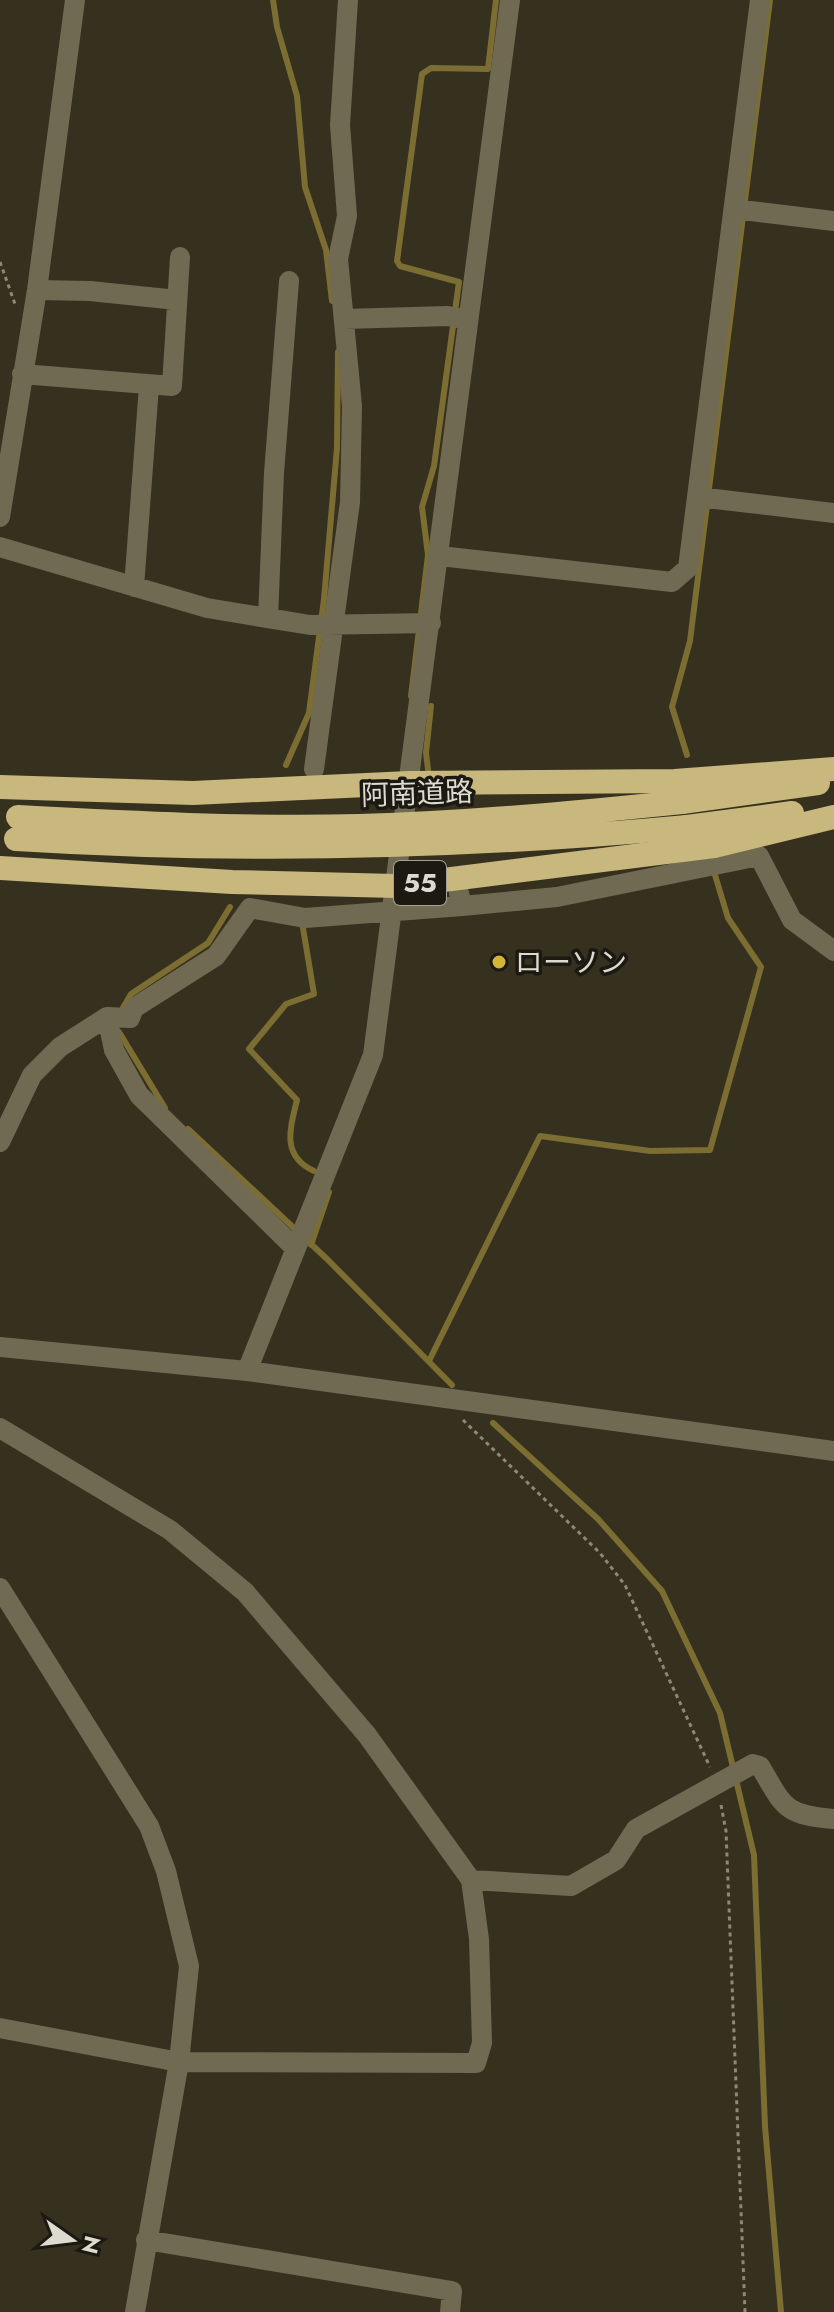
<svg xmlns="http://www.w3.org/2000/svg" width="834" height="2312" viewBox="0 0 834 2312" font-family="Jost,'Noto Sans JP',sans-serif">
<style>
.lines{fill:none;stroke-linecap:round;stroke-linejoin:round}
.stream{stroke:#7c6d33;stroke-width:6}
.path{stroke:#8c887a;stroke-width:3;stroke-dasharray:4 4;stroke-linecap:butt}
.minor{stroke:#706a53;stroke-width:20}
.highway{stroke:#c8b87d;stroke-width:24}
.highway-bridge{stroke:#c8b87d;stroke-width:24}
.poi-dot{fill:#d5b535;stroke:#1b1911;stroke-width:3}
.labels{text-anchor:middle;stroke-width:7;stroke-linejoin:round;paint-order:stroke}
.shield{fill:#1b1911;stroke:#a3a096;stroke-width:2}
.shield-label{font-size:26px;font-weight:bold;fill:#dddacf}
.street-label{font-size:28px;fill:#dddacf;stroke:#1b1911}
.poi-label{font-size:28px;fill:#dddacf;stroke:#1b1911;text-anchor:start}
</style>
<rect width="100%" height="100%" fill="#36311f"/>
<g class="lines">
<path class="stream" d="M273,0L277,27L297,96L305,187L326,250L332,301
M411,696L428,555L422,507L434,466L459,282L400,266L397,261L422,74L431,68L488,69L496,0
M687,755L672,707L690,641L770,0
M286,765L309,713L324,599L337,448L338,352
M429,777L426,753L431,706
M302,922L314,994L286,1004L249,1049L297,1100C290,1129 281,1156 314,1171
M120,1013L131,994L208,943L230,907
M119,1032L165,1108
M188,1129L327,1259L452,1385
M311,1245L329,1192
M429,1361L540,1136L650,1151L710,1150L761,967L728,918L715,875
M493,1423L598,1519L662,1591L720,1713L754,1855L765,2126L781,2312"/>
<path class="path" d="M0,262L15,304
M463,1420L600,1553L625,1585L710,1767
M721,1805L726,1831L745,2312"/>
<path class="minor" d="M734,209L834,221
M37,290L90,291L177,300
M344,319L448,316L468,320
M22,374L172,386L180,257
M698,497L834,513
M0,517L37,290L75,0
M0,547L207,608L310,625L431,623
M440,556L672,582L688,568L760,0
M134,587L149,386
M268,618L274,473L289,281
M314,769L350,502L352,406L338,259L347,216L340,125L348,0
M459,893L462,906L557,897L759,856L792,920L834,951
M0,1142L32,1075L60,1047L107,1017
M295,1248L139,1095L114,1050L107,1017L130,1018L134,1008L216,956L250,908L305,918L462,906
M0,1347L247,1371L834,1451
M247,1371L373,1055L510,0
M0,1428L170,1530L245,1592L367,1735L471,1880L479,1939L482,2043L476,2063L179,2062L0,2028
M0,1588L149,1826L166,1871L189,1966L179,2062L135,2312
M471,1880L571,1886L616,1860L636,1829L753,1764L760,1766C784,1807 784,1815 834,1819
M146,2240L452,2291L450,2312"/>
<path class="highway" d="M0,787L193,793L409,783L675,781L834,769
M682,802L818,783
M687,827L792,813
M0,868L232,882L396,886L714,846L834,817"/>
<path class="highway-bridge" d="M18,817C131,823 246,829 360,826C468,823 575,813 682,802
M16,839C242,853 461,848 687,827"/>
</g>
<circle class="poi-dot" cx="499" cy="962" r="8"/>
<g class="labels">
<rect class="shield" x="394" y="861" width="52" height="44" rx="6"/>
<g class="shield-label">
<text x="420" y="892">55</text>
</g>
<g class="street-label">
<text transform="translate(417 793) rotate(-2)" y="10">阿南道路</text>
</g>
<g class="poi-label">
<text x="515" y="972">ローソン</text>
</g>
</g>
<g transform="translate(72 2240) rotate(104)" stroke="#1b1911" stroke-width="6" paint-order="stroke">
<path d="M0-6L14 30L0 20L-14 30Z" fill="#dddacf"/>
<text y="-12" font-size="22" font-weight="bold" text-anchor="middle" fill="#dddacf">N</text>
</g>
</svg>
